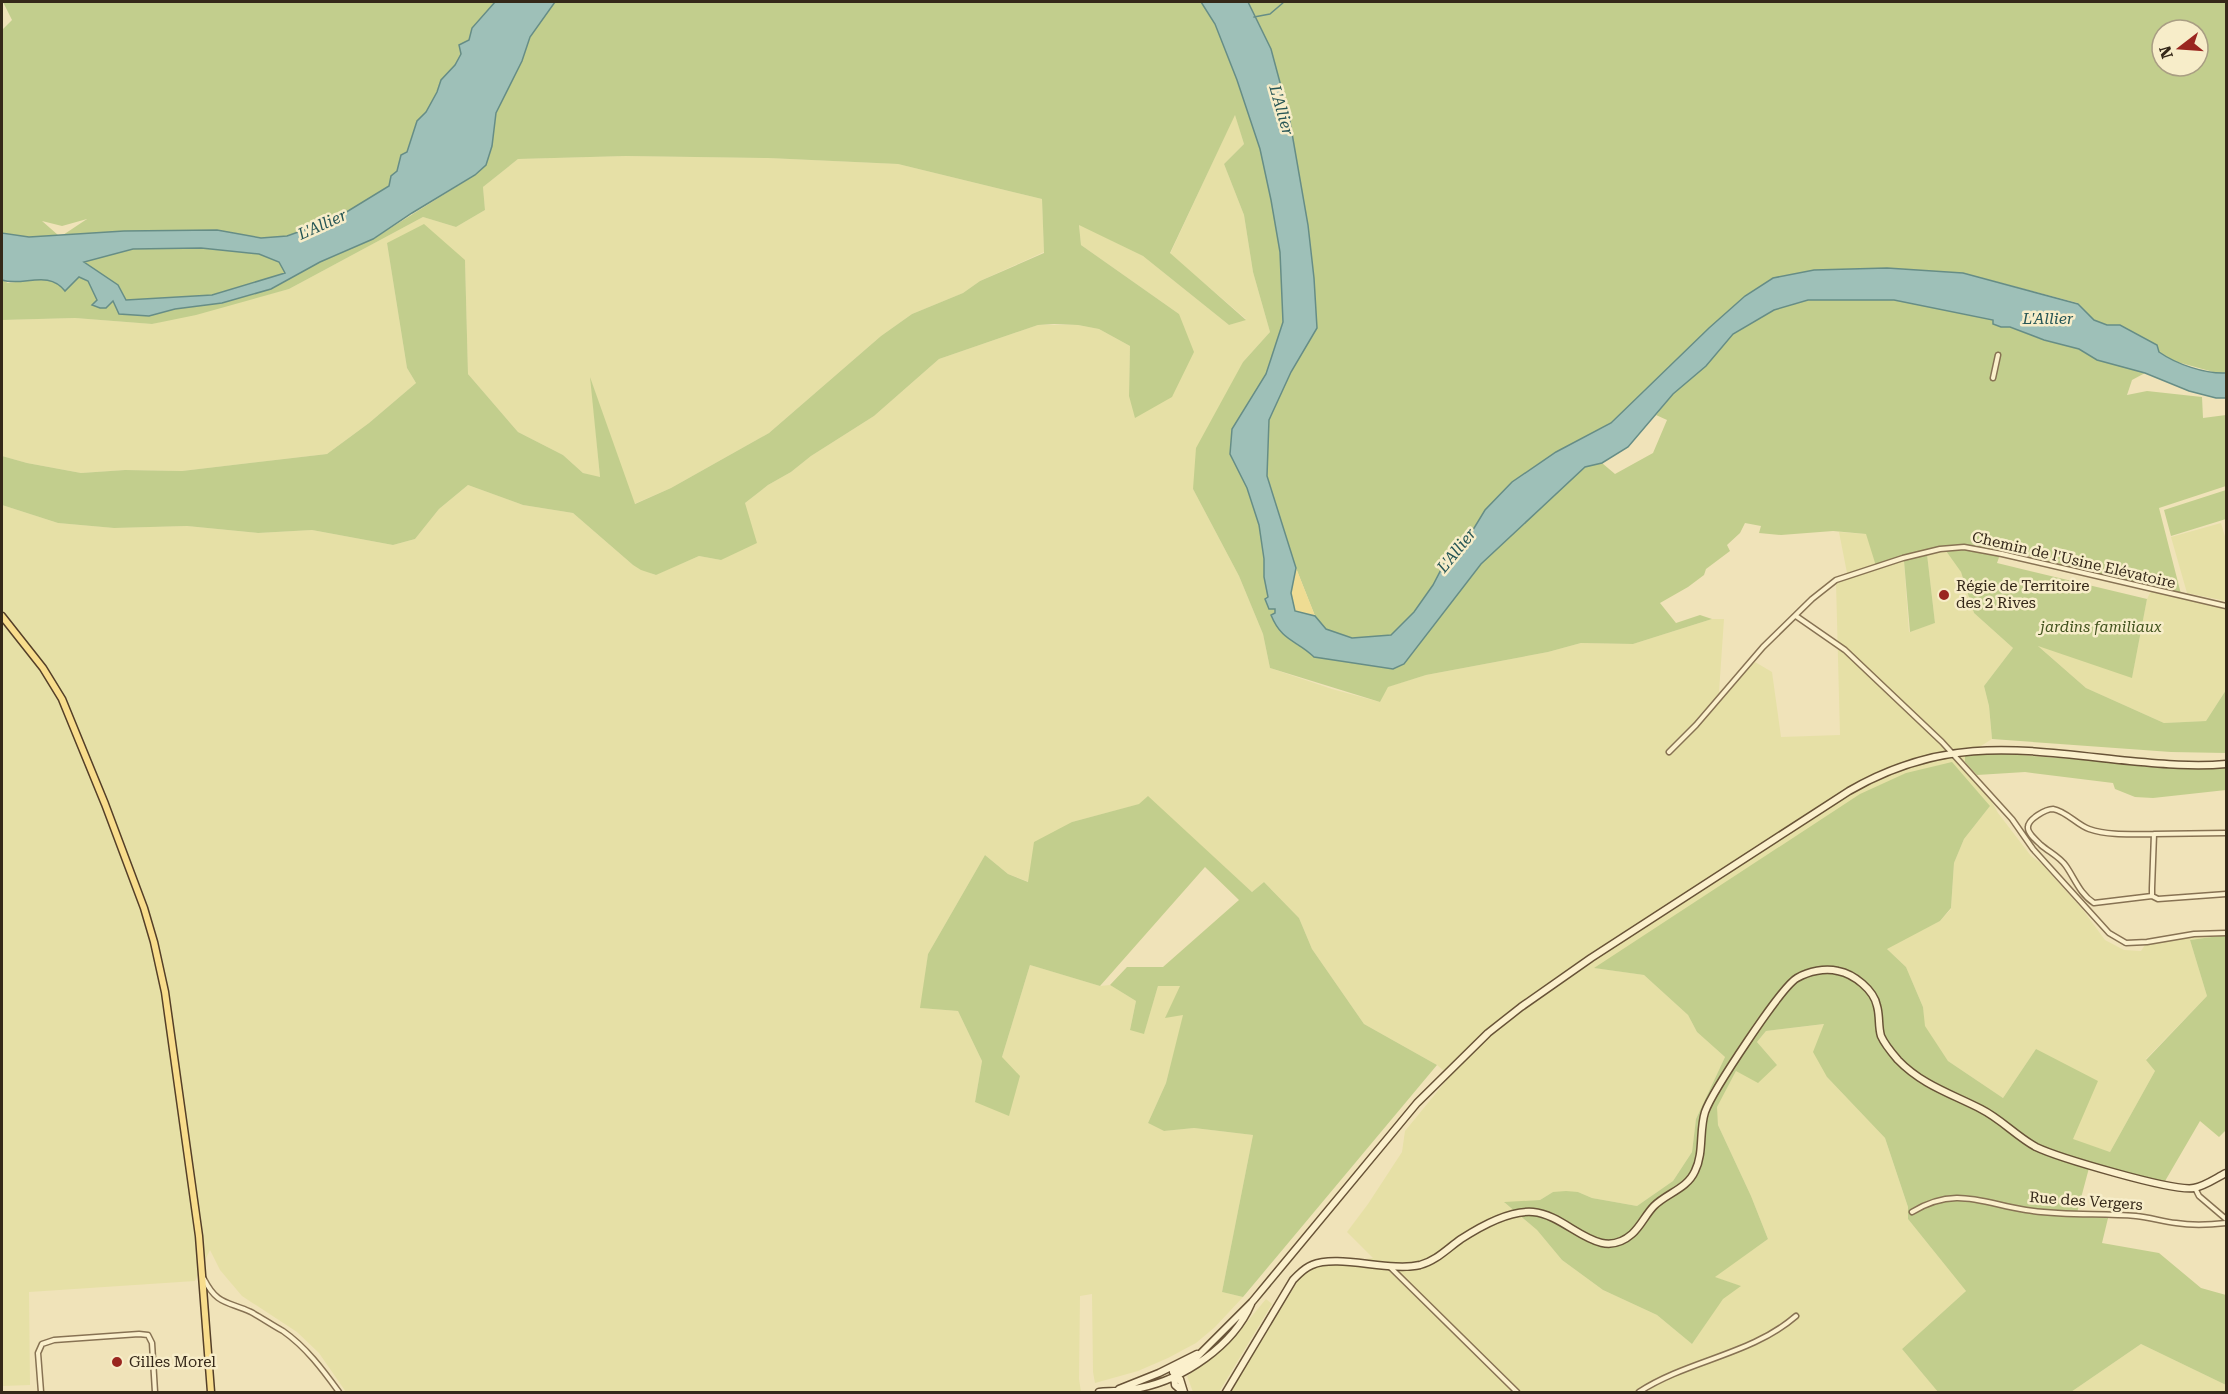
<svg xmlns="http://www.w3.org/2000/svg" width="2228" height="1394" viewBox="0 0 2228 1394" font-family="'Roboto Serif',serif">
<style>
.farmland{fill:#e6e0a6}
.green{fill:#c2ce8d;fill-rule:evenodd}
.sand{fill:#efdc93}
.water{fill:#9ec0b8;stroke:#668d86;stroke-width:1.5;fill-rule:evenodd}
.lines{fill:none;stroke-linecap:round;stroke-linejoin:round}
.stream{stroke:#668d86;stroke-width:1.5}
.street-casing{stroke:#877253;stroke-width:7}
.secondary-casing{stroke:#685337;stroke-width:9}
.primary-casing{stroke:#543f28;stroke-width:9}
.street{stroke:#fbf0cc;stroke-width:4}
.secondary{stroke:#fbf0cc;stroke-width:6}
.primary{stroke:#f8dd8c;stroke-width:6}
.poi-dot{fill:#9a261f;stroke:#f7edc9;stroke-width:2}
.labels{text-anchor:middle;stroke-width:5;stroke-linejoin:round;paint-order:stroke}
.street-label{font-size:15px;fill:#352819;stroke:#f7edc9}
.poi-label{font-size:15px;fill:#352819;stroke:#f7edc9;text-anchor:start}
.park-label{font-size:15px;font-style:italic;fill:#42531e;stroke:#f7edc9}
.water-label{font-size:16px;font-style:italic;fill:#275656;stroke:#f7edc9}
</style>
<rect width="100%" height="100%" fill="#f0e3b9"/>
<path class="farmland" d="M1235,114L1244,144L1224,164L1244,215L1253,272L1270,332L1243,362L1193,489L1239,576L1263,634L1270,668L1332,689L1380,702L1387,687L1426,675L1548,652L1581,643L1633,644L1712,619H1724L1719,692L1755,662L1772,672L1781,737L1840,735L1836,582L1846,578L1847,573L1839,532L1866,534L1904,561L1909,632L1935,623L1927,554L1946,551L1961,572L1974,613L2013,648L1984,686L1989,706L1992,739L1965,756V763L1977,775L1998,813L2031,856L2042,864L2083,910L2105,940L2124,950L2141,951L2148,940L2226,931V935L2190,940L2207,996L2146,1059L2155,1071L2110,1152L2073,1140L2036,1049L2003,1098L1948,1061L1924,1026L1923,1007L1906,967L1886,948L1940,921L1951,909L1954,863L1964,839L1990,806L1595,968L1644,975L1688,1015L1697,1032L1725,1057L1696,1119L1692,1152L1673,1181L1637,1206L1592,1198L1578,1192H1553L1540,1200L1505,1203L1537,1230L1562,1260L1603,1290L1657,1315L1692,1344L1723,1298L1740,1286L1714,1277L1768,1239L1751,1196L1718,1125L1716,1107L1736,1071L1777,1065L1757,1042L1766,1031L1825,1024L1827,1077L1885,1138L1908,1207V1219L1966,1291L1902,1349L1938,1392H1230L1301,1276L1315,1266L1373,1258L1347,1232L1368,1204L1402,1152L1405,1131L1450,1076L1437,1065L1364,1024L1312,949L1299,918L1264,882L1252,892L1148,797L1140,804L1072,822L1029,882L1008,874L985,855L928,954L921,1008L958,1011L982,1061L975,1102L1002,1057L1030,965L1100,986L1110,985L1136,1001L1130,1029L1144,1033L1158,986H1181L1166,1017L1184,1014L1166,1083L1148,1123L1164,1131L1194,1128L1253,1135L1222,1292L1243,1297L1215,1327L1196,1343L1168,1358L1138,1371L1095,1383L1093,1372L1092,1294L1080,1296L1079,1379L1081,1392H346L319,1353L297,1332L242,1296L220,1270L210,1250L195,1281L29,1292L30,1385L2,1386V505L58,523L114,528L187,526L258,533L312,530L393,545L415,539L439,509L468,485L523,505L573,513L633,565L655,575L699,556L721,560L745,503L768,485L791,472L811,456L874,416L939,359L1038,325H1078L1099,329L1130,346L1129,396L1179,314L1081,245L1079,224L1143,256L1229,325L1246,319L1170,254Z
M626,156L768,158L898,164L1042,199L1044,252L980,281L963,293L912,314L881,336L769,433L671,488L634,504L591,381L600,478L583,473L563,455L518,432L468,374L465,260L387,243L407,368L416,383L369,423L327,454L182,471L125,470L81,473L27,463L2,456V320L75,318L152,324L289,289L423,217L456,227L485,210L483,187L518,159Z
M2221,523L2226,540V601L2187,593L2171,537Z
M2152,589L2226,606V690L2206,721L2164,723L2086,688L2037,645L2132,677L2147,599Z
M1266,1299L1272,1304L1219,1392H1193L1187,1376L1216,1355L1237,1334Z
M2141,1344L2226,1385V1392H2071Z"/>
<path class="green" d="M3,2H495L472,28L469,40L459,45L461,54L455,65L441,80L437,92L426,112L417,121L407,152L401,155L397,171L389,186L335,219L287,236L261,238L217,230L63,235L87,219L62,226L42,221L58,235L29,237L2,233V30L12,20Z
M555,2H1201L1215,24L1237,80L1260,149L1271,199L1280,252L1283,322L1266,374L1232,429L1230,454L1247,488L1259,525L1264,559V577L1269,597L1265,599L1275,609V613L1297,645L1305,648L1314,657L1393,669L1404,664L1481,564L1585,467L1602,463L1615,474L1653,453L1667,420L1656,415L1673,394L1705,366L1733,334L1774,310L1808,300H1894L1960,312L1993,320L2001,327H2010L2043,340L2079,349L2097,360L2145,373L2132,380L2127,395L2147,391L2202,397L2203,418L2226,415V486L2159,508L2181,594L2002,549L1997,563L2147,599L2132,678L2038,646L2086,688L2164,723L2206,721L2226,690V753L2171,752L1992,739L1989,706L1984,686L2013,648L1974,613L1961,572L1946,551L1927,554L1935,623L1910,632L1904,561L1876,566L1866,534L1833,531L1781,535L1759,533L1761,526L1745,523L1740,533L1727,545L1730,551L1706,569L1704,575L1688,587L1660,603L1676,623L1700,615L1712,619L1633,644L1581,643L1548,652L1426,675L1388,687L1380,702L1270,668L1263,634L1239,576L1193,489L1196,448L1243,362L1270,332L1253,272L1244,215L1224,164L1244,144L1235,115L1170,253L1246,320L1229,325L1143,256L1079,225L1081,245L1179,314L1194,352L1172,397L1135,418L1129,396L1130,346L1099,329L1078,325L1054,324L1038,325L939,359L874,416L811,456L791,472L768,485L745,503L757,543L721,560L699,556L656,575L641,570L633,565L573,513L523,505L468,485L439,509L415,539L393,545L312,530L258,533L187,526L114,528L58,523L2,505V456L27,463L81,473L125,470L182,471L327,454L369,423L416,383L407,368L387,243L424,224L465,260L468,374L518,432L563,455L583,473L600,477L590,377L635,504L671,488L769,433L881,336L912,314L963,293L980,281L1044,253L1042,199L898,164L768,158L626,156L518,159L483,187L485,210L456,227L423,217L289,289L196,315L152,324L75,318L2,320V280L8,283L45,278L60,285L78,277L88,281L97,300L92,305L113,301L149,316L175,309L222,303L271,289L320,262L373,239L475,175L486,165L492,146L496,113L522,61L530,37Z
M1248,2H2226V373H2217L2170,360L2120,325H2107L2094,320L2078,303L1963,273L1887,268L1814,270L1773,278L1745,296L1709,328L1611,423L1556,452L1512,482L1485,510L1465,543L1445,562L1433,585L1414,612L1391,635L1352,638L1326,629L1315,616L1296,568L1267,476L1269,420L1291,372L1317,328L1308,225L1289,116L1271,49ZM2162,30H2198V66H2162Z
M201,248L259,254L279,262L286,273L212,295L126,300L83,261L133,249Z
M2226,490V519L2171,536L2164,510Z
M1994,753L2202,769L2226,767V790L2153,798L2135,797L2115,789L2113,783L2025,772L1977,775L1965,762V755Z
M1952,762L1990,806L1964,839L1954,863L1951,908L1940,921L1887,949L1906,967L1923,1007L1925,1026L1948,1061L2003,1098L2036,1049L2098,1081L2073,1139L2110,1152L2155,1071L2146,1060L2207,996L2190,940L2226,935V1130L2219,1137L2200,1121L2161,1188L2089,1168L2077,1213L2109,1214L2102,1243L2159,1253L2201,1288L2226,1295V1385L2141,1344L2071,1392H1938L1902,1349L1966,1291L1908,1219V1207L1885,1138L1827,1077L1813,1052L1824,1024L1766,1031L1757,1042L1777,1065L1758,1083L1736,1071L1717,1107L1718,1125L1751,1196L1768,1239L1715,1277L1741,1286L1723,1299L1692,1344L1657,1315L1603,1290L1562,1260L1537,1230L1504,1202L1540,1200L1553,1192L1566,1191L1578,1192L1592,1198L1637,1206L1673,1181L1692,1152L1696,1119L1725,1057L1697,1032L1688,1015L1644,975L1594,968L1860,794L1906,773Z
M1148,796L1252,892L1264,882L1299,918L1312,949L1364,1024L1437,1065L1243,1297L1222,1292L1253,1135L1194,1128L1164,1131L1148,1123L1166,1083L1183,1015L1165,1018L1180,986H1158L1144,1034L1130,1030L1136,1001L1110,985L1127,967H1163L1239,900L1205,867L1100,986L1030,965L1002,1057L1020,1076L1009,1116L975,1102L982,1061L958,1011L920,1008L928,954L985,855L1008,874L1028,882L1034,842L1072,822L1139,804Z"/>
<path class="sand" d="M1296,568L1315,616L1295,611L1291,593Z"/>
<path class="water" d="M495,2H555L530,37L522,61L496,113L492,146L486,165L475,175L412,213L373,239L320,262L271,289L222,303L175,309L149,316L119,314L113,301L106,308H100L92,305L97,300L88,281L79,277L65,291C48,269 23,287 2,280V233L29,237L124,231L217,230L261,238L287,236L335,219L389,186L391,176L397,171L401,155L407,152L417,121L426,112L437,92L441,80L455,65L461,54L459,45L469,40L472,28ZM201,248L259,254L279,262L285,273L212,295L126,300L118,285L84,262L133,249Z
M1201,2H1248L1271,49L1289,116L1308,225L1314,278L1317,328L1291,372L1269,420L1267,476L1296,568L1291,593L1295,611L1315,616L1326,629L1352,638L1391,635L1414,612L1433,585L1445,562L1465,543L1485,510L1512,482L1556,452L1611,423L1709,328L1745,296L1773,278L1814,270L1887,268L1963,273L2078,304L2094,320L2107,325H2120L2157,345L2159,352C2176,364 2205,374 2226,373V398H2216L2189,391L2145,373L2097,360L2079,349L2044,340L2010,327H2001L1993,324V320L1894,300H1808L1774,310L1733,334L1706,366L1673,394L1628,447L1602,463L1585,467L1481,564L1404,664L1393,669L1314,657C1297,640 1282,642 1271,615L1275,613V609H1269L1265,599L1268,597L1264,577V559L1259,525L1247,488L1230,454L1232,429L1266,374L1283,322L1280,252L1271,200L1260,149L1237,80L1215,24Z"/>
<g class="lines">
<path class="stream" d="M1254,17L1270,14L1284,2"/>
<g class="street-casing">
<path id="street" d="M1993,378L1998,355
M1796,616L1845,650L1942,742L2012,819L2033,849L2109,933L2126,943L2147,942L2194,934L2226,933
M1669,752L1696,725L1763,647L1812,599L1836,580L1903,558L1940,549L1964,547L2002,554L2226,606
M2226,833L2154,834L2152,888V896L2158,899L2226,894
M2152,896L2094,903C2080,894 2075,879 2066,866C2060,857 2049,852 2041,845C2037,841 2027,833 2028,827C2028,819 2046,809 2053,809C2066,811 2077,825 2089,829C2109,836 2133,834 2154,834
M2195,1188L2199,1196L2226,1219
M1912,1212C1955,1186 1982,1203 2026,1210C2063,1216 2100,1213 2136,1216C2150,1217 2163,1222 2176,1223C2194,1226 2209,1225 2226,1223
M1389,1266L1517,1392
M204,1279C217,1305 227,1301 251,1312C262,1318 272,1325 283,1331C306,1347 323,1370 339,1392
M41,1392L38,1353L42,1344L54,1340L139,1334L148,1335L152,1343L155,1392
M1639,1392C1688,1360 1751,1355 1796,1316"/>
</g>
<g class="secondary-casing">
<path id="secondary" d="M1173,1372L1193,1361L1252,1302L1417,1103L1488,1033L1521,1007L1591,958L1849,791C1947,734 2024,750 2130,761C2162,764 2195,767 2226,764
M1174,1373L1175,1385L1183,1392
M1175,1376L1180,1379L1184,1392
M1119,1389L1159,1373L1197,1354
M1099,1392C1112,1391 1126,1391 1140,1388C1184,1379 1233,1346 1251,1304
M1226,1392L1293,1280C1299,1274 1304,1268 1312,1265C1338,1254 1389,1272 1420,1265C1436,1261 1448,1248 1461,1239C1481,1226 1509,1210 1533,1212C1569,1215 1598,1264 1632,1234C1641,1226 1646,1214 1654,1206C1667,1193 1687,1189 1695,1171C1704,1153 1699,1131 1705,1112C1712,1092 1781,987 1797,978C1809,971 1825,968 1838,971C1854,974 1874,990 1877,1006C1880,1016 1878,1026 1881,1036C1885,1045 1892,1053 1898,1060C1922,1085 1952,1094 1981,1109C2001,1119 2016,1136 2036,1147C2057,1157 2173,1192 2194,1188C2205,1186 2216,1178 2226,1173"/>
</g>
<g class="primary-casing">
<path id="primary" d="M2,616L43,668L62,699L105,804L144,908L154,942L165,992L199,1236L211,1392"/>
</g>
<use href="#street" class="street"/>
<use href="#secondary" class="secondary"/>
<use href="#primary" class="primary"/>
</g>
<g class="poi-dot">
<circle cx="1944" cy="595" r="6"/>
<circle cx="117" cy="1362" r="6"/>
</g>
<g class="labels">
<g class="street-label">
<text transform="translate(2074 560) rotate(13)" y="5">Chemin de l'Usine Elévatoire</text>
<text transform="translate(2086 1201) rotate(4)" y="5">Rue des Vergers</text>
</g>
<g class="poi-label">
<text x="1956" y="591">Régie de Territoire<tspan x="1956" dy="17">des 2 Rives</tspan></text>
<text x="129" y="1367">Gilles Morel</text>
</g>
<g class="park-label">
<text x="2101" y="632">jardins familiaux</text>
</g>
<g class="water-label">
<text transform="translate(1282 110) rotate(74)" y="6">L'Allier</text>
<text transform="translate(322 224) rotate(-24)" y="6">L'Allier</text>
<text x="2048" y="324">L'Allier</text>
<text transform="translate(1456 550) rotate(-51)" y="6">L'Allier</text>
</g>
</g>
<rect width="2228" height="1394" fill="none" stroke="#352819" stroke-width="6"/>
<g transform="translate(2180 48) rotate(253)"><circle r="28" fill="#f7edc9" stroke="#a99e83" stroke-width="1.5"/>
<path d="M0-4.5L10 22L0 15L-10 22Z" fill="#9a261f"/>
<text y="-9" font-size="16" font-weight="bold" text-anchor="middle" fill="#352819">N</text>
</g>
</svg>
